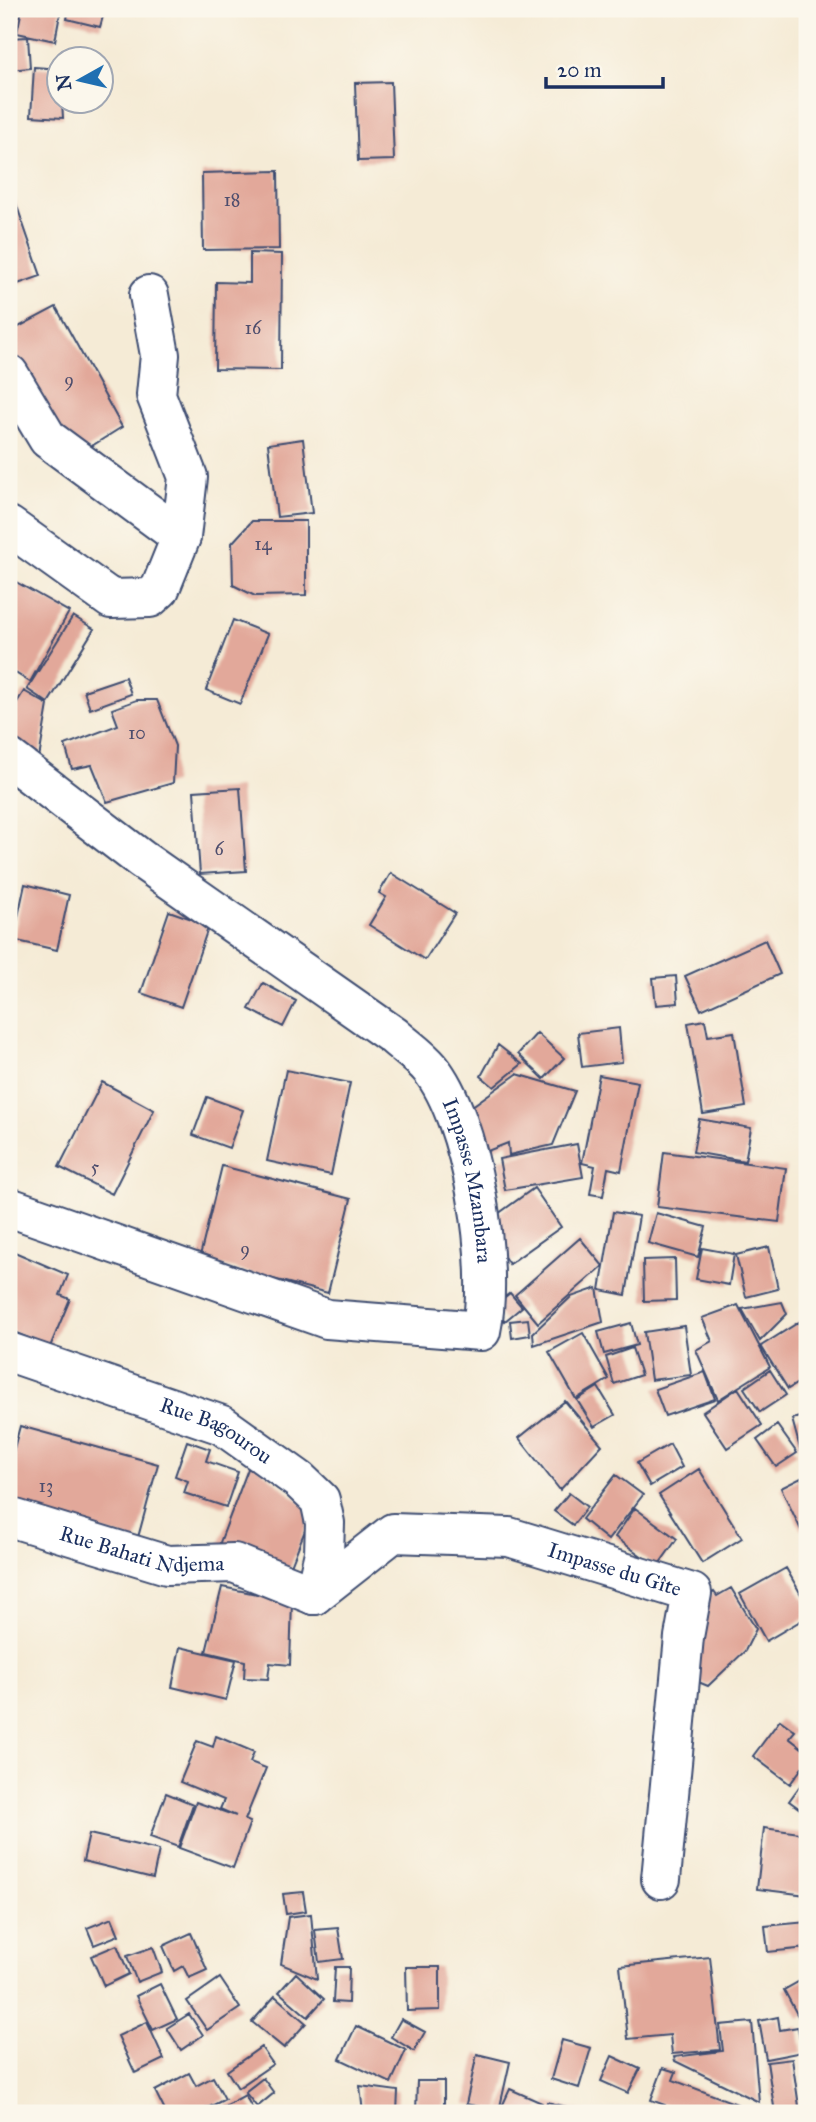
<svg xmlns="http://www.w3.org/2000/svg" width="816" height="2122" viewBox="0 0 816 2122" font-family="'IM FELL Great Primer',serif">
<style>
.building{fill:#e2a89a}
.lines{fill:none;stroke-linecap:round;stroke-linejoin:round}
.minor-casing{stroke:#3c4b70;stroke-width:42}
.minor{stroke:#fff;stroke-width:38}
.labels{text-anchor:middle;stroke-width:5;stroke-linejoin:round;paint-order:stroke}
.number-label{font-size:18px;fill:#4d4d6d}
.street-label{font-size:21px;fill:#1b2f5e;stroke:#fbf7ec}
</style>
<rect width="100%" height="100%" fill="#fbf7ec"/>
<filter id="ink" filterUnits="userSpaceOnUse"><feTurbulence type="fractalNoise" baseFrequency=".0143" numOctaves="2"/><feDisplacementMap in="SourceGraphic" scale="14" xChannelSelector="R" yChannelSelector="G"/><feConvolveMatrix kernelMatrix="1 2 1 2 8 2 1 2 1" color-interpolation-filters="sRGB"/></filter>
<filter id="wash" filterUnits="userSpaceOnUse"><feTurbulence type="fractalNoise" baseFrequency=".00686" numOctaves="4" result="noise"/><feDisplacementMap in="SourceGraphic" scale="28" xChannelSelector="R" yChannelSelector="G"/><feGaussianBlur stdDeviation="1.57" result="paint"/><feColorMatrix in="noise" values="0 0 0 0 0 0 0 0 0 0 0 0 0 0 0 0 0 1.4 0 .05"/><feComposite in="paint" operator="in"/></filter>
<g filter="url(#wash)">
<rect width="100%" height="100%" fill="#f5ebd6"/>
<g id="blocks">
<path class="building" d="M22,9H61L55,41L17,33Z
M69,9H105L100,27L67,19Z
M28,37L30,68L9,70V38Z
M34,67L60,69L63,118L31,116Z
M391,82L394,160L358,161L355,83Z
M278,171L279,249L203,250L202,173Z
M9,183L41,276L9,287Z
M250,253L282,254L281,370L215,369L216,282L250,283Z
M56,307L122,427L74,457L9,348V332Z
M303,439L312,513L277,517L268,444Z
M252,521H306V595L255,596L233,585L232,543Z
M9,578L69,612L30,682L9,669Z
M73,616L94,629L48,703L27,689Z
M233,620L268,634L240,704L206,690Z
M125,677L131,694L90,709L84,691Z
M24,691L48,705L37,770L9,752V715Z
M137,700H157L175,746L173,783L107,802L92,765L72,769L65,745L118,725L112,709Z
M240,788L246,871L200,874L194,791Z
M391,873L455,913L425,960L369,925L386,897L379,893Z
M25,884L69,895L57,950L13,940Z
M169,911L209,925L181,1007L141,993Z
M765,940L780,974L701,1010L685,976Z
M676,976L678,1003L656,1005L653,978Z
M263,983L296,1001L283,1027L249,1009Z
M705,1020L708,1036L734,1032L746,1107L703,1114L688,1023Z
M619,1028L622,1062L582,1067L578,1033Z
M537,1033L564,1058L544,1079L518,1054Z
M498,1045L522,1064L494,1087L481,1076Z
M286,1070L350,1083L331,1175L267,1161Z
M517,1074L575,1091L553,1145L509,1155L508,1143L485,1152L471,1107Z
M599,1075L638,1082L621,1171L608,1168L603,1196L590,1194L595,1166L582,1163Z
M102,1082L154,1110L112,1194L59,1167Z
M207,1097L243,1110L229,1148L193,1135Z
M801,1115H807V1175H805Z
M699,1119L751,1128L745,1161L693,1152Z
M577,1144L583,1177L505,1190L499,1159Z
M664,1152L786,1168L779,1222L657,1207Z
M222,1166L351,1199L328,1293L199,1260Z
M534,1188L561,1227L509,1264L491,1238V1219Z
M613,1212L639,1216L626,1295L600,1290Z
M656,1213L706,1227L698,1257L648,1243Z
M580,1238L603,1266L538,1323L515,1295Z
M769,1247L778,1289L746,1297L736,1255Z
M702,1248L734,1254L729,1285L696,1279Z
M10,1250L68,1275L60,1295L70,1299L50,1347L9,1330Z
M675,1259L676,1300L644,1301L643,1260Z
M597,1288L603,1322L534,1345L533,1333L571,1297Z
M510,1293L522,1307L505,1321L493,1307Z
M782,1302L787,1314L760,1341L742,1309Z
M738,1305L770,1367L718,1400L696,1350L712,1341L702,1318Z
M528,1319L530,1335L512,1338L510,1321Z
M804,1319L807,1324V1377L788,1389L761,1346Z
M631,1323L637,1345L604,1354L598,1332Z
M684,1326L691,1375L651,1380L644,1332Z
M583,1333L609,1379L576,1399L549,1352Z
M632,1348L641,1375L614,1384L606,1357Z
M770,1370L786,1395L760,1412L744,1388Z
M705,1372L715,1399L665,1416L655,1389Z
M598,1387L615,1415L594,1427L577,1400Z
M738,1388L762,1425L727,1448L703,1412Z
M565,1401L602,1445L560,1490L519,1438Z
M807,1415V1450L801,1452L792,1419Z
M777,1425L797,1453L776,1467L757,1440Z
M20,1426L158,1464L137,1541L9,1506V1467Z
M187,1441L210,1449L206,1461L238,1472L226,1507L184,1493L188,1481L175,1476Z
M670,1444L682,1467L650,1486L637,1463Z
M251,1461L305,1507L309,1520L290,1568L219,1545Z
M699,1469L742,1538L702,1563L659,1495Z
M616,1475L643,1495L608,1540L582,1519Z
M807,1475V1527L801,1530L781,1488Z
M569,1493L587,1507L573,1525L554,1511Z
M635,1508L677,1539L657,1567L615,1537Z
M786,1568L807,1605V1617L766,1641L740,1594Z
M222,1587L292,1601L290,1665L270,1663L268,1679L244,1678L245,1661L206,1652Z
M731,1588L756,1629L745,1651L708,1686L684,1676L693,1610L714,1592L717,1596Z
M180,1647L236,1660L226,1700L172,1687Z
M780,1720L795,1731L789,1738L807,1752V1761L790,1784L753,1756Z
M216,1736L254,1752L250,1762L266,1768L245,1820L250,1822L233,1868L179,1848L196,1802L236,1816L220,1809L224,1800L180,1782L197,1741L213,1747Z
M807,1776V1814L789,1801Z
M166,1793L193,1804L178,1847L150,1837Z
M764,1828L807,1834V1895L757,1889Z
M89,1834L159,1850L153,1878L83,1861Z
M303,1892L306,1911L286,1914L283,1894Z
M311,1914L317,1979L281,1964L288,1917Z
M112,1918L119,1935L94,1945L87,1928Z
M807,1922V1948L768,1952L765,1926Z
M338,1928L343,1959L319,1962L315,1930Z
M191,1933L207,1970L189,1978L183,1966L174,1971L163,1946Z
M117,1945L129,1974L104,1986L91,1956Z
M153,1947L162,1972L137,1982L127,1956Z
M710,1957L720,2050L672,2054L670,2035L628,2039L620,1966Z
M335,1967H349L348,2003L333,2002Z
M406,1967H440V2010L407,2011Z
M296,1973L324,1999L308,2017L279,1992Z
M807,1977V2014L799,2018L784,1990Z
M220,1978L240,2008L207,2030L187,2001Z
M160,1984L177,2019L153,2030L136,1996Z
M275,1996L306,2023L284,2048L252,2022Z
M189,2014L203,2035L181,2050L167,2028Z
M778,2017L780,2030L798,2027L802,2052L766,2059L759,2021Z
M401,2019L425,2032L414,2051L391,2037Z
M147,2022L164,2059L135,2073L118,2036Z
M752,2022L759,2102L675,2061L674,2057L723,2051L720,2025Z
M356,2026L406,2050L391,2083L340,2059Z
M562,2040L591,2048L579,2088L551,2079Z
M261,2047L273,2064L238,2088L227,2071Z
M477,2054L510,2062L499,2111L466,2104Z
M612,2056L640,2069L628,2093L601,2081Z
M792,2059L800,2113H775L767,2062Z
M663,2068L676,2072L673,2080L737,2104L733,2113H662L665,2105L651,2100Z
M189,2073L196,2086L213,2077L225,2099L198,2113H166L155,2091Z
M263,2078L274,2093L257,2107L245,2092Z
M417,2081H444V2113H416Z
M360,2086L398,2091L397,2113H363Z
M510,2089L542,2103L538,2113H499Z
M245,2095L255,2113H212Z
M547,2102L587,2112V2113H544Z"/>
</g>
</g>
<g filter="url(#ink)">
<use href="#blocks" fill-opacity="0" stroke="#3c4b70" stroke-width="2"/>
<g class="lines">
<g class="minor-casing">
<g id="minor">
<path d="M9,374L48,439L181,537"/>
<path d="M9,526L111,599L150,598L160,589L181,537L188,477L156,395L160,355L149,295"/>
<path id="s1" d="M9,758L141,859L394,1036C405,1046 420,1056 430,1068C472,1119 495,1266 481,1331L327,1319L9,1207"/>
<path id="s2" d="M9,1352L222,1425L299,1480L320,1500L325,1523L324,1553L314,1595"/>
<path id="s3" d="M9,1517L167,1565L234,1563L314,1595"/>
<path id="s4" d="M314,1595L393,1533L509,1537L692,1593L684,1637L661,1879"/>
</g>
</g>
<use href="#minor" class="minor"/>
</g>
</g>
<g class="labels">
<g class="number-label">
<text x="232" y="206">18</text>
<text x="253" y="334">16</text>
<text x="69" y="386">9</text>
<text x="263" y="550">14</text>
<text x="137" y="739">10</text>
<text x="219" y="855">6</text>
<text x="95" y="1173">5</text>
<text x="245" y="1255">9</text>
<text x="46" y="1492">13</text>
</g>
<g class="street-label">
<text dy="7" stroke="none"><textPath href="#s1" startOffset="644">Impasse Mzambara</textPath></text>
<text dy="7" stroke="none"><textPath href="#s2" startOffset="222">Rue Bagourou</textPath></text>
<text dy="7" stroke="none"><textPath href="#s3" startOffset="138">Rue Bahati Ndjema</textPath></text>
<text dy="7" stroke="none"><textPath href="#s4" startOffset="327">Impasse du Gîte</textPath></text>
</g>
</g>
<rect width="816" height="2122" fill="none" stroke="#fbf7ec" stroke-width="35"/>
<g transform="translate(80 80) rotate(262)"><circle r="33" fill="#fbf7ec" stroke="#a1a7b3" stroke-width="2"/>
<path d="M0-5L12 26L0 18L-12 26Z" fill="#1f6fb2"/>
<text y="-10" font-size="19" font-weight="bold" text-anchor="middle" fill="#1b2f5e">N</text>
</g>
<path d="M546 77v10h117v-10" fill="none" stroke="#1b2f5e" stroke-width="3.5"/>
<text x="557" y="77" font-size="21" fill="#1b2f5e" stroke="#fbf7ec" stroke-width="5" paint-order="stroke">20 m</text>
</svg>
